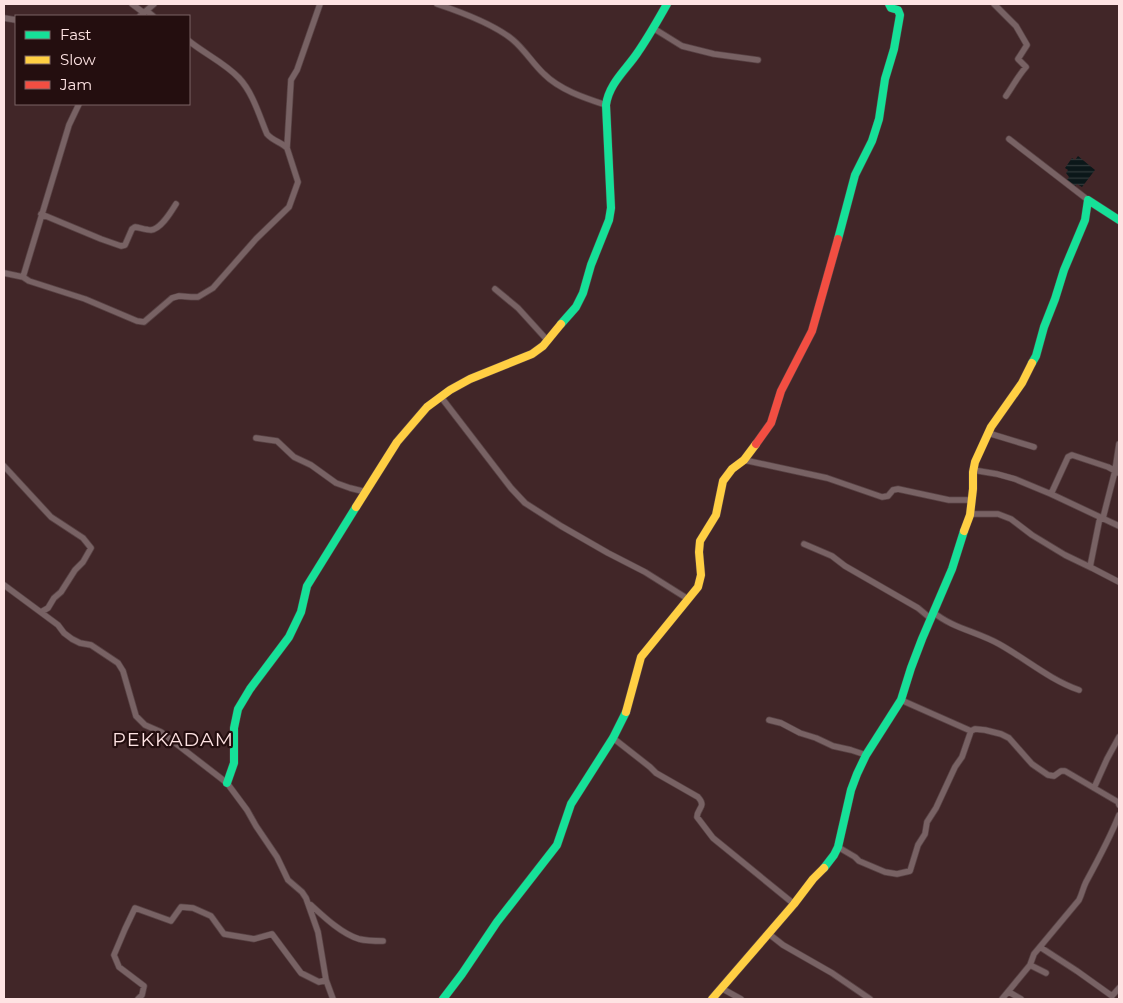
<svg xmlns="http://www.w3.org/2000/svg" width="1123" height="1003" viewBox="0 0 1123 1003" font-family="Montserrat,sans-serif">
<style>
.water{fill:url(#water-rules)}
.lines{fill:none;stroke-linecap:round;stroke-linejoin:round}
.street-casing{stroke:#584244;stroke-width:7}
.fast-casing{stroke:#584244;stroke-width:9}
.slow-casing{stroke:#584244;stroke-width:9}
.jam-casing{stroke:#584244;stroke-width:9}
.street{stroke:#786264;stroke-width:5.5}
.fast{stroke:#16e098;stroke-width:8}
.slow{stroke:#ffcf43;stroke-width:8}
.jam{stroke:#f24e42;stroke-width:8}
.labels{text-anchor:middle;stroke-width:4.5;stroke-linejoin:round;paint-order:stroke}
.quarter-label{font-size:19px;letter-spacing:1px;fill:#fee3e3;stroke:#240e0f}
</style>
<defs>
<pattern id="water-rules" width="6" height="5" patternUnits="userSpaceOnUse" patternTransform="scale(1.25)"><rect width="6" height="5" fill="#0b1719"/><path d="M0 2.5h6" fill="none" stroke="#30393a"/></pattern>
</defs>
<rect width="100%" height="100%" fill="#412628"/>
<path class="water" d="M1078,156L1095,170L1082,187L1077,184L1075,186L1067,180L1069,177L1066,173L1068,170L1065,168L1072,158L1075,160Z"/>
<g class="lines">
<g class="street-casing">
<path id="street" d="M132,4L144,13
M437,4C461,12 494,24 513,40C525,50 533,64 544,74C560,90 585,98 606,105
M994,4L1016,26L1027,45L1018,59L1026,67C1018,76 1013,86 1006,96
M147,11L153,16
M140,16L154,4
M4,18L16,20
M653,28L682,46L714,54L758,60
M1009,139L1088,200
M287,148L291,80L297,70L320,4
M41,214L101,239L121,246L125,245L132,229L135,227C141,228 146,230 151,230C161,229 171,212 176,204
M4,273L23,277L69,125L79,104
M23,277L29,281L85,299L137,321L144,322L172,298L179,296L191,297H198L213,288L256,239L289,207L298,182L287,148C281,142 273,141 267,134C259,115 253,93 239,78C225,63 205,54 189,41
M495,289L518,308L548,341
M441,397L511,488L525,503L561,526L608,553L645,572L688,599
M988,433L1034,447
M256,438L277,441L294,457L311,465L336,483L350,488L366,492
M744,460L827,478L882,497L888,496L893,490L898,489L949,500H972
M4,466L51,517L83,538L91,548L83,562L75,570L61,592L54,598L48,608L41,612
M973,470L997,474L1015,479L1051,494L1068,457L1072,455L1108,467L1119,473
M1051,494L1119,526
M970,514H998L1011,519L1032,535L1065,555L1092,568L1119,582
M1103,518L1115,471L1119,444
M804,544L832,556L845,566L918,608L930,618
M1090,567L1100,517
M4,585L58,625L64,633L72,639L80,643L91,645L118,663L123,671L136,716L145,725L161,732L227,783L247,810L256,826L277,857L288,880L302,892L306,898L318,932L326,980L333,999
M933,612C952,628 978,632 999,644C1026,659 1050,680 1079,690
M901,700L971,731L975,729L985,730L1001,734L1009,738L1032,764L1048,775L1054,776L1061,771H1065L1118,802L1119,805
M769,720L781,723L800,733L816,738L833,746L851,750L866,755
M613,738L650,767L656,773L698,797C707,807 697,808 697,817L713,838L794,904
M1094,788L1107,759L1119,737
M838,847L855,857L859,861L885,872L897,874L910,871L918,845L925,834L927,822L936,808L955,767L962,757L971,731
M311,905C324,917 342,934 359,939C367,941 375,941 383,941
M769,934L783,945L832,973L870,999
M1040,947L1077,971L1112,996L1119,988
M1030,965L1046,973
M721,988L741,999
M1009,992L1021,999
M138,999L142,995L144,986L119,967L114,955L125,929L135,908L171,921L181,907L193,908L211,916L224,934L254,939L272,934L301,973L319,982L326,980
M1002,999L1030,965L1034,954L1079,900C1082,894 1083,888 1086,882C1098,860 1110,838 1119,815"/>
</g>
<g class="fast-casing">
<path id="fast" d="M838,239L855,175L872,141L879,119L885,79L894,49L900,15L898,10L891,8L889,4
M561,324L576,307L583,293L591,265L609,220L611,208L606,105C609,83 627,69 638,52C649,36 658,20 667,4
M1032,363L1036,356L1044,327L1055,299L1064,270L1085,220L1088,200L1119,220
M227,783L234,763V728L238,709L250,689L289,637L301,612L307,586L356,507
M824,868L834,855L838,847L851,790L857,774L866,755L901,700L911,668L922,639L952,569L964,531
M443,999L462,974L497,922L557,845L571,804L613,738L626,712"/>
</g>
<g class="slow-casing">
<path id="slow" d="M356,507L397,442L427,407L450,390L470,379L532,354L543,346L561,324
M964,531L970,515L973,489V472L975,462L991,427L1022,383L1032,363
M626,712L641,657L698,587L701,575L699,552L700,541L716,515L723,481L732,469L744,460L756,444
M712,999L794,904L813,879L824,868"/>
</g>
<g class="jam-casing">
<path id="jam" d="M756,444L771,423L781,391L812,331L838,239"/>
</g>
<use href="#street" class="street"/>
<use href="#fast" class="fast"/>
<use href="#slow" class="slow"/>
<use href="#jam" class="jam"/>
</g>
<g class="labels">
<g class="quarter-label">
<text x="173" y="746">PEKKADAM</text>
</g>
</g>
<rect width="1123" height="1003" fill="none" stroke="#fee3e3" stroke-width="10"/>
<rect x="15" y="15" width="175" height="90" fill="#240e0f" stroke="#7b6364"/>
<rect x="25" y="31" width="25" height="8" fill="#16e098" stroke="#7b6364"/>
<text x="60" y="40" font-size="15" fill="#fee3e3">Fast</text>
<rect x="25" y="56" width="25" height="8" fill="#ffcf43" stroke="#7b6364"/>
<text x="60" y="65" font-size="15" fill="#fee3e3">Slow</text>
<rect x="25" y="81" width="25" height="8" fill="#f24e42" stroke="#7b6364"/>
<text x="60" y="90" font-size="15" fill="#fee3e3">Jam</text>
</svg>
